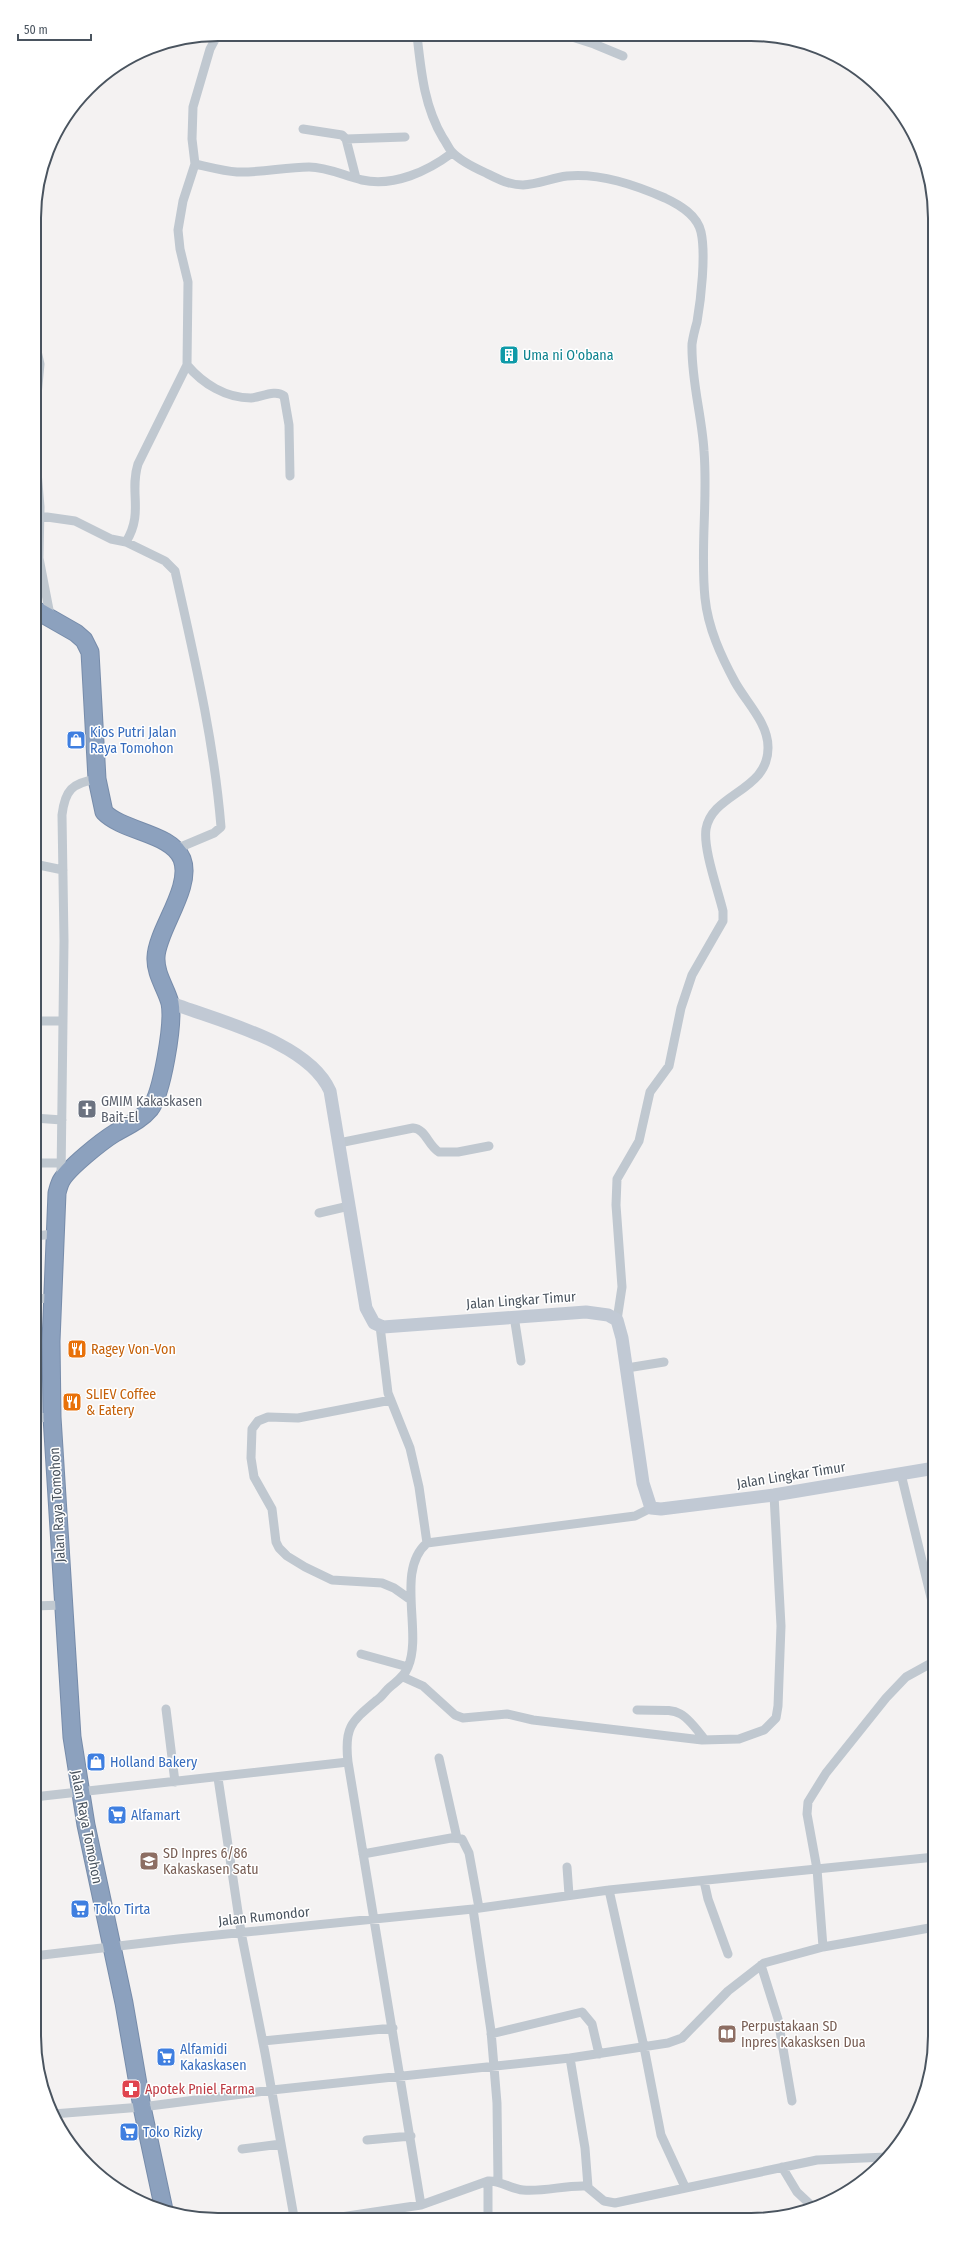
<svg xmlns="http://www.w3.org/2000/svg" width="969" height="2254" viewBox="0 0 969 2254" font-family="'Fira Sans Condensed',sans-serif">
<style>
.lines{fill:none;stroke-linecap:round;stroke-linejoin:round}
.highway-casing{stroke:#778caa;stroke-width:19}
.street{stroke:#c0c8d0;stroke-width:9}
.secondary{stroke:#c1c9d4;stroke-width:13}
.highway{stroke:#8ca1be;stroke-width:17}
.labels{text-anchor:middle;stroke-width:3;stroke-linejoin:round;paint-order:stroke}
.culture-label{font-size:14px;fill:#0d838f;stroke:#fff;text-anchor:start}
.shop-label{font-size:14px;fill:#366cbe;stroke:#fff;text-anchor:start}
.worship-label{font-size:14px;fill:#5b616d;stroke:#fff;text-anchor:start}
.street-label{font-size:14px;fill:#4a545f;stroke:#fff}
.food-label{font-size:14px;fill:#c56008;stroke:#fff;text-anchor:start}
.education-label{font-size:14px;fill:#785e54;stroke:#fff;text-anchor:start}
.health-label{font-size:14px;fill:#be3a42;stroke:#fff;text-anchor:start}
.rim{fill:none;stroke:#4a545f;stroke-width:2}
</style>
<rect width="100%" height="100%" fill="#f4f2f2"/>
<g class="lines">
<g class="highway-casing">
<path id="highway" d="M34,609L76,633L84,640L90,652L97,779L104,812C123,832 172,833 182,859C193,887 157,930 156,957C155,974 166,988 170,1003C174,1023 162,1094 150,1109C141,1120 127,1126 115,1133C102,1141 68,1168 61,1181C59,1185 58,1189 57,1193L51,1341L52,1417L72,1737L86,1825L124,2003L142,2107L164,2210"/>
</g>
<path class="street" d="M417,35C421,71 424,106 443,138C446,142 449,149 452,152C460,161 475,168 486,173C498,179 509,185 523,185C538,184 552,178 567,176C601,173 635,185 665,198C680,205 697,215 701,232C706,254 701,299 697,322C695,329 693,337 692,344C691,380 702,416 704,451C708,500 700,549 705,598C708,628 721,656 735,682C746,702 768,723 768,747C769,791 712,793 706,829C703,849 718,890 723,911V921L692,975L681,1008L669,1066L650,1092L639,1141L617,1179L616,1205L622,1287L617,1320
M569,36L594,44L623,56
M303,129L342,135L346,139L356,178
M346,139L405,137
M195,164C209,167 223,171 237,172C261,173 285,167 309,167C328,167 344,176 362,180C394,187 428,171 452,153
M187,365C203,384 226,398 251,398C261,397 276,389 284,396L289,425L290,476
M34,427L40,364L34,338
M34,436L40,507L39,558L51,620
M40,516L75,521L111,539L126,542C144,513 129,492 138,464L187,365L188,282L180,249L178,230L183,201L195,164L192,139L193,107L210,49L218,34
M126,542L165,561L175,571C194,656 214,740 221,827L214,833L176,849
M34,864L63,870
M34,1021H62
M34,1118L62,1120
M339,1143L413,1128C426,1129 428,1146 439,1152H458L489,1146
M34,1163H61
M61,1179L64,941L62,815C65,790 72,783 97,779
M319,1213L349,1206
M34,1236L55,1234
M34,1299L52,1298
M514,1316L521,1361
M627,1368L664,1362
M391,1400L298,1418L268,1417L258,1421L252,1429L251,1458L254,1477L272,1509L276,1542L279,1548L287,1556L305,1567L332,1580L382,1583L394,1588L411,1600
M34,1418L52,1417
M901,1474L935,1614
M427,1543L635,1516L651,1508
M34,1606L63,1605
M361,1654L408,1667
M403,1677L423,1686L455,1715L463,1718L507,1714L533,1720L702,1740L739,1739L764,1730L776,1718L778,1706L781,1626L774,1495
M166,1709L175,1782
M637,1710C678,1711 679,1705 705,1740
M439,1758L457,1838
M348,1762C344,1727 351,1722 377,1700C382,1697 385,1691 390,1687C397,1681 404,1677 408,1667C423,1633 395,1570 427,1543L419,1487L410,1448L388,1393L380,1326
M218,1778L241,1932L265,2053L294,2217
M34,1797L348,1762L421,2205
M363,1854L451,1838L462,1839L469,1853L479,1908
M567,1867L569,1895
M704,1881L708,1899L728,1954
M609,1890L644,2047L661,2135L685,2187
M473,1909L491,2031L497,2103L498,2181
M823,1947L817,1869L807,1814L808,1802L826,1773L886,1698L906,1677L935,1661
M34,1956L178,1939L473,1909L609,1890L935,1857
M761,1965L778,2019L792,2101
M491,2034L582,2012L592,2024L599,2054
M263,2041L393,2028
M570,2058L585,2148L588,2187
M53,2114L142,2107L272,2090L570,2058L668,2043L682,2038L728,1991L764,1963L823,1947L935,1927
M367,2140L411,2136
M242,2149L281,2144
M782,2167L797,2192L813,2207
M488,2181V2218
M341,2217L421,2205L488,2181C500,2180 510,2189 523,2190C544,2192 565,2185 586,2186L604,2201L615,2203L817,2160L887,2157"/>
<path class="secondary" d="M169,1002C217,1021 308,1041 330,1091L366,1308L374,1323L383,1327L586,1312L608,1315L617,1320L622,1338L643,1483L651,1508L661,1509L774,1495L935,1468"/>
<use href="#highway" class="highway"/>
</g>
<defs>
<g id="building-square" transform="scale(1)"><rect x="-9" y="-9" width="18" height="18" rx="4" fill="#0f9aa8" stroke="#fff"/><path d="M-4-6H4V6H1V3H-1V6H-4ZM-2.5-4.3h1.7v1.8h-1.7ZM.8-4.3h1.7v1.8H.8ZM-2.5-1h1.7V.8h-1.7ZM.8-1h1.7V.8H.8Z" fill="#fff"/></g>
<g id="shop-square" transform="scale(1)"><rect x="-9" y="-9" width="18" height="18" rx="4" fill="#3f7fe0" stroke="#fff"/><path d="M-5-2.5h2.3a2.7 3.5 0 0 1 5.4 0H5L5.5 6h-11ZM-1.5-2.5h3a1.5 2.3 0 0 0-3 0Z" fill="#fff"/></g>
<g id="church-square" transform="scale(1)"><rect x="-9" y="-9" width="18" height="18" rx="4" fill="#6b7280" stroke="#fff"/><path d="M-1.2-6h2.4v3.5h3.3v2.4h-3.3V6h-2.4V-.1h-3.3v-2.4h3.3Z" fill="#fff"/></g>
<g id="restaurant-square" transform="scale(1)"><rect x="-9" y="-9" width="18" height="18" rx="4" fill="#e8710a" stroke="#fff"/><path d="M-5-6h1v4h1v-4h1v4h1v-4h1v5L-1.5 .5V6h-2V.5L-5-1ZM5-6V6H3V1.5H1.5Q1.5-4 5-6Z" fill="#fff"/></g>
<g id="supermarket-square" transform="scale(1)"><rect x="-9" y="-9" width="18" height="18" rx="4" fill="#3f7fe0" stroke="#fff"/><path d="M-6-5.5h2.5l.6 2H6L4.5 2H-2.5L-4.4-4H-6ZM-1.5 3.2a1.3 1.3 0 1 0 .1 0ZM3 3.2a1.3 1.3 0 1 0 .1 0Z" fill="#fff"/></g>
<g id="school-square" transform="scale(1)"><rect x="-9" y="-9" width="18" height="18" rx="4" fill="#8d6e63" stroke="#fff"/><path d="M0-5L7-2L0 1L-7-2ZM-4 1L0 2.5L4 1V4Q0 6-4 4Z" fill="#fff"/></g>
<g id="library-square" transform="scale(1)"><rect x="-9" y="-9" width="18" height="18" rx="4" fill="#8d6e63" stroke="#fff"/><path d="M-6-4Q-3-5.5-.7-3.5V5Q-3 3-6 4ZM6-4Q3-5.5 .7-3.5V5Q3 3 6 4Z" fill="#fff"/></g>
<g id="pharmacy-square" transform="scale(1)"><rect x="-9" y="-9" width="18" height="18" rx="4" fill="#e0444e" stroke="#fff"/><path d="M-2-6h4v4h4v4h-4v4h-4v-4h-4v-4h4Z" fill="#fff"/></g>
</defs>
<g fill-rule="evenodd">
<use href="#building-square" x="509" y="355"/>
<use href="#shop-square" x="76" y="740"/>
<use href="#church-square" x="87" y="1109"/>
<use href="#restaurant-square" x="77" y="1349"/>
<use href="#restaurant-square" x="72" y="1402"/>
<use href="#shop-square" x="96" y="1762"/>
<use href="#supermarket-square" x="117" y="1815"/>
<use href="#school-square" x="149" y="1861"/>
<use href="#supermarket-square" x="80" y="1909"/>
<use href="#library-square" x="727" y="2034"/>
<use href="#supermarket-square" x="166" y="2057"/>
<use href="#pharmacy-square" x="131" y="2089"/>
<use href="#supermarket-square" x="129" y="2132"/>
</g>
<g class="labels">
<g class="culture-label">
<text x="523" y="360">Uma ni O'obana</text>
</g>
<g class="shop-label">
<text x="90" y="737">Kios Putri Jalan<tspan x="90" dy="16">Raya Tomohon</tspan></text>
<text x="110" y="1767">Holland Bakery</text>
<text x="131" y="1820">Alfamart</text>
<text x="94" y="1914">Toko Tirta</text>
<text x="180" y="2054">Alfamidi<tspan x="180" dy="16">Kakaskasen</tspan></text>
<text x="143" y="2137">Toko Rizky</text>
</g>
<g class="worship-label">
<text x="101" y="1106">GMIM Kakaskasen<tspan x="101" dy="16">Bait-El</tspan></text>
</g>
<g class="street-label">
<text transform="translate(521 1300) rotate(-4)" y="5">Jalan Lingkar Timur</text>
<text transform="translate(791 1475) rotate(-9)" y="5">Jalan Lingkar Timur</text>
<text transform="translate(57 1505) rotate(-93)" y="5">Jalan Raya Tomohon</text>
<text transform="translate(87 1827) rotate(79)" y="5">Jalan Raya Tomohon</text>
<text transform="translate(264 1916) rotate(-6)" y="5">Jalan Rumondor</text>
</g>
<g class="food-label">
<text x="91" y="1354">Ragey Von-Von</text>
<text x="86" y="1399">SLIEV Coffee<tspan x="86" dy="16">&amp; Eatery</tspan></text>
</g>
<g class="education-label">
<text x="163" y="1858">SD Inpres 6/86<tspan x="163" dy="16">Kakaskasen Satu</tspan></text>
<text x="741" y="2031">Perpustakaan SD<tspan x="741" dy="16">Inpres Kakasksen Dua</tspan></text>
</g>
<g class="health-label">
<text x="145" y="2094">Apotek Pniel Farma</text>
</g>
</g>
<path d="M0 0H969V2254H0ZM218 41H751A177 177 0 0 1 928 218V2036A177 177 0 0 1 751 2213H218A177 177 0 0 1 41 2036V218A177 177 0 0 1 218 41Z" fill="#fff" fill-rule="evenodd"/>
<path class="rim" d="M218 41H751A177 177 0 0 1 928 218V2036A177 177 0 0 1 751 2213H218A177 177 0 0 1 41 2036V218A177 177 0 0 1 218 41Z"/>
<path d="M18 34v6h73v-6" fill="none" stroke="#4a545f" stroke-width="2"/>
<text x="24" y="34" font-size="12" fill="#4a545f" stroke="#ffffff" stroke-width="3" paint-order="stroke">50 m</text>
</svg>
